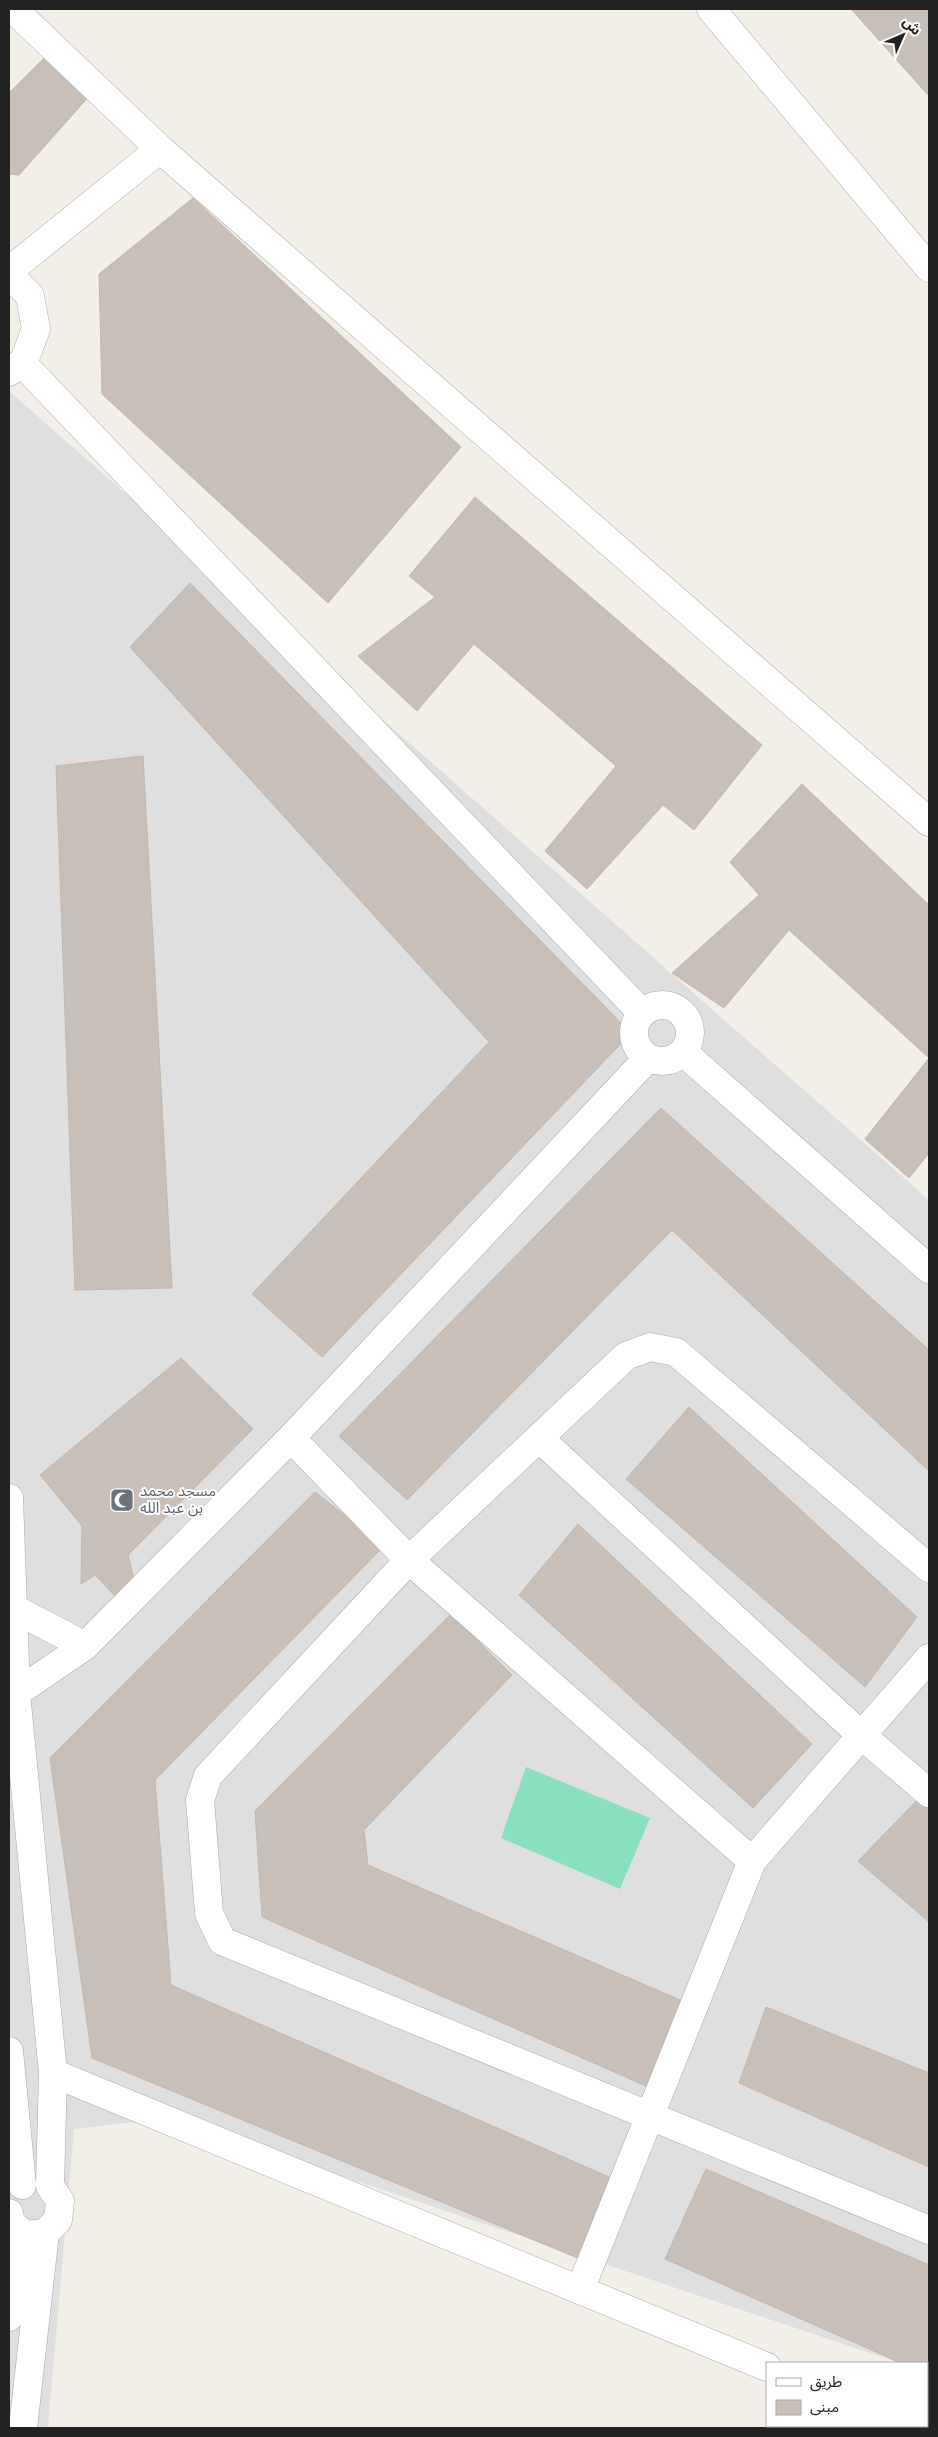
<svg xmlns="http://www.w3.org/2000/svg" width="938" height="2437" viewBox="0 0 938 2437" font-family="'PT Sans','Noto Sans Arabic',sans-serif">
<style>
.residential{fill:#e0dfdf}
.pitch{fill:#88e0be}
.building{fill:#c7bfb8;stroke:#c4b6ab}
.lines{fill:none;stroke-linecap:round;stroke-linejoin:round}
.street-casing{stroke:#a9a9a9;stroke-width:29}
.street{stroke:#fff;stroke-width:28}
.labels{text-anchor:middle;stroke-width:4;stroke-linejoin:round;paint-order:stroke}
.worship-label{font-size:15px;fill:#5b616d;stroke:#fff;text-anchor:start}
</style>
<rect width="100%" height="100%" fill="#f2efe9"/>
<path class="residential" d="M9,391L929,1200V2373L927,2372V2363H900L168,2118L74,2129L48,2428H9Z"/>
<path class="pitch" d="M526,1767L650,1818L620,1889L501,1838Z"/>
<path class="building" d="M851,9H929V96Z
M49,53L92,93L19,175L9,174V93Z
M193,198L461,447L328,603L102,394L99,274Z
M475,497L762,745L694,830L663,805L587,889L545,851L616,766L474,644L417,711L358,656L435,597L409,576Z
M190,583L631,1033L322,1357L252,1294L489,1042L130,647Z
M143,756L172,1288L75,1290L56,766Z
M802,784L929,905V1153L909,1178L865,1139L929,1058L789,930L724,1008L672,973L759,895L730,862Z
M661,1108L929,1350V1471L672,1230L407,1500L339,1436Z
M181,1358L253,1429L128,1555L134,1579L118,1599L95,1575L81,1584L82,1526L40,1475Z
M689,1407L917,1617L865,1687L626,1479Z
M315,1492L384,1546L155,1780L171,1985L609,2177L580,2259L92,2058L50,1758Z
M578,1524L812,1744L753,1808L519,1595Z
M451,1614L512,1675L364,1830L368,1865L680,2000L646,2086L262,1917L255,1811Z
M926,1791L929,1794V1922L858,1861Z
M766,2007L929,2073V2167L739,2083Z
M706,2169L929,2265V2376L927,2375V2363H901L665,2259Z"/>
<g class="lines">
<g class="street-casing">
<path id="street" d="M13,9L160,149
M711,9L929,268
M9,271L160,149L929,822
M9,274L30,296L36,329L24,361L9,372
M22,363L642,1013
M634 1033a28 28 0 1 1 56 0a28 28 0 1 1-56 0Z
M683,1052L929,1269
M291,1438L409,1560L752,1861
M539,1438L861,1735L929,1793
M9,1498L16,1693L53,2073L50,2186L60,2201L58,2220L45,2233L26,2235L11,2224L9,2213
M929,1568L676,1352L650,1347L626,1356L409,1560L208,1776L200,1800L209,1913L222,1941L929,2230
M9,1606L85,1646
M9,1690L16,1693L85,1646L291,1438L648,1058
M9,2051L22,2185
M53,2073L767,2367
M580,2290L752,1861L929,1658
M9,2317L17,2228
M910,2426L917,2428
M23,2428L45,2233"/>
</g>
<use href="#street" class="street"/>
</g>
<defs>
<g id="mosque-square" transform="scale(1.25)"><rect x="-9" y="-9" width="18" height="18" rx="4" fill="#6b7280" stroke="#fff"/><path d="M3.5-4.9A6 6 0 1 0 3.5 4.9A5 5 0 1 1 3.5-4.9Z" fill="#fff"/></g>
</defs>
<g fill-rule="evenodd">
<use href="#mosque-square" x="122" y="1500"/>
</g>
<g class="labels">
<g class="worship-label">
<text x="140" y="1496">مسجد محمد<tspan x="140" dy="17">بن عبد الله</tspan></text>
</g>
</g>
<rect width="938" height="2437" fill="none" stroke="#222222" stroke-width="20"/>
<rect x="766" y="2362" width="162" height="65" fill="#ffffff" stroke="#a7a7a7"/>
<rect x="776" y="2378" width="25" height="8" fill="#ffffff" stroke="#a7a7a7"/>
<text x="810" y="2387" font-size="15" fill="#222222">طريق</text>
<rect x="776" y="2400" width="25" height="15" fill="#c7bfb8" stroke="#a7a7a7"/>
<text x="810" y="2412" font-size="15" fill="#222222">مبنى</text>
<g transform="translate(903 35) rotate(45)" stroke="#ffffff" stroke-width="4" paint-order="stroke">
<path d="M0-4L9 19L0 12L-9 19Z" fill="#222222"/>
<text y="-8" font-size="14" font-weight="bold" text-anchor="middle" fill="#222222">ش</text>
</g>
</svg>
